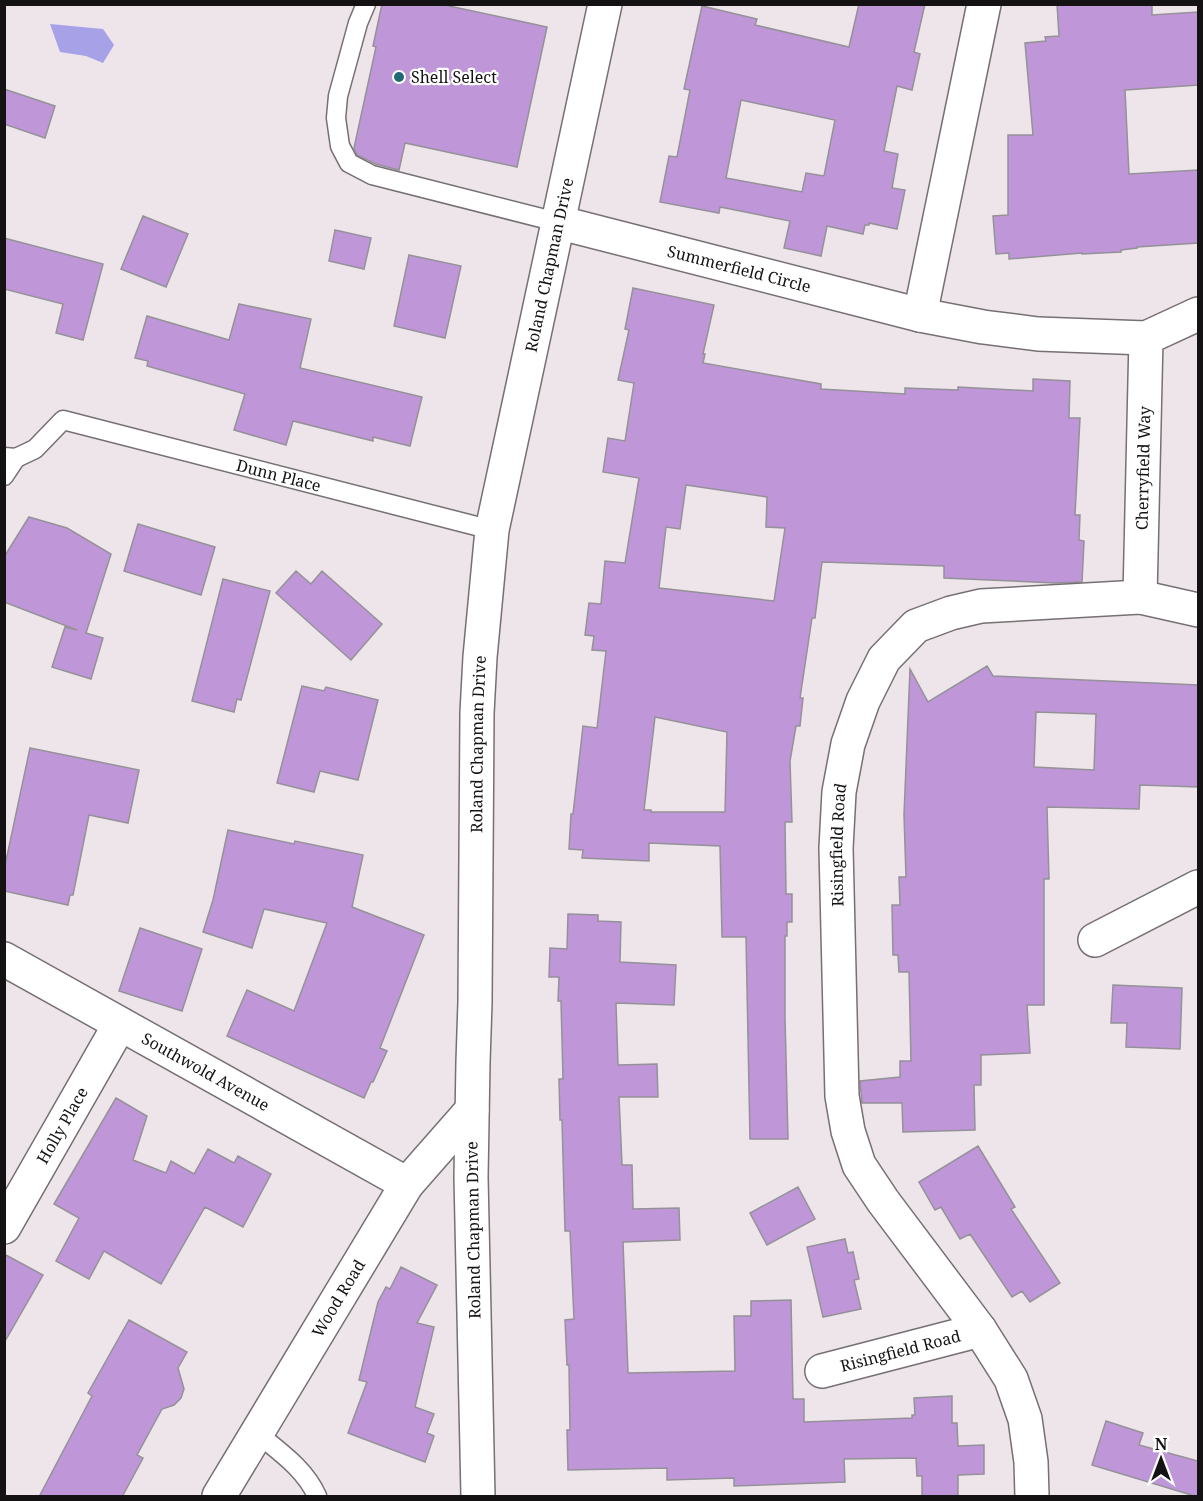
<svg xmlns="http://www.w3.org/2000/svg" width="1203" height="1501" viewBox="0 0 1203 1501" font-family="'Noto Serif',serif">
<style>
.water{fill:#a7a1e8}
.building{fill:#bf97d9;stroke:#959198;stroke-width:1.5;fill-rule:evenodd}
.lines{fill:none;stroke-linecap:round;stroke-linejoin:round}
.service-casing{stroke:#766f74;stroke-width:21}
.minor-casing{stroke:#766f74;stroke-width:36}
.tertiary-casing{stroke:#766f74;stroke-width:36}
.service{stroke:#fff;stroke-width:18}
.minor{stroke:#fff;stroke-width:33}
.tertiary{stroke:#fff;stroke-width:33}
.poi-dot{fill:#226978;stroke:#fff;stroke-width:2}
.labels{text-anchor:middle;stroke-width:4.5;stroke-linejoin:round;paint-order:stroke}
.poi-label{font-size:16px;fill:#151214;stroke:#fff;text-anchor:start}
.street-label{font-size:16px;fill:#151214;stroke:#fff}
</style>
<rect width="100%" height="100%" fill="#ede5ea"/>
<path class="water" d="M50,24L103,29L114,45L103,63L86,56L60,52Z"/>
<path class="building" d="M382,4H440L547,27L517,167L405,143L399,170L376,164L357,155L354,148L376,47L373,46Z
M859,4H925L914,52L920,54L912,90L897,86L884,151L898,154L892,188L905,190L897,229L869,223V225H865L863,234L827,226L821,256L784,248L790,221L720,207L719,213L660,202L669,156L677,157L690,90L684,89L702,6L757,19L755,25L849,47ZM741,100L835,120L824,176L806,173L802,192L726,178Z
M1057,4H1152V15L1198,12V85L1125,90L1129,174L1198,170V243L1137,247V248L1121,250V252L1082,254V253L1009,259V253L996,254L993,216L1008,215V135H1033L1025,43L1046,41L1045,37L1059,36Z
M4,89L55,106L45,138L4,124Z
M143,216L188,234L166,287L121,269Z
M335,230L371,238L364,269L329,261Z
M4,238L103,264L83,340L56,333L63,304L4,289Z
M409,255L461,266L445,338L394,326Z
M633,288L714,305L703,354H705L703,363L821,384V389L905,394V388L958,390V387L1033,391V379L1070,381L1069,418H1080L1075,515H1080L1079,540L1084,541L1082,582L1055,583L944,578V566L822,562L815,618H812L800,698H803L800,726H796L790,761L792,822H785L786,894H792V922H787V936H785V1017L788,1139H750L746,937H722L720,846L649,843V861L582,858L583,850L569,849L571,814H573L583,726L597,728L606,651L592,650L594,636L585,635L589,603L601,604L605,561L625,563L639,478L603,472L608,438L625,441L634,383L618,380L629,330L625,329ZM686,485L767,497L766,527L785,528L774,601L659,588L666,527L680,529ZM655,717L727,732L725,812H651V810H644Z
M239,304L311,319L300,368L422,397L410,446L373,437V441L293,421L286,445L234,430L245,394L147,366L148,361L135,358L147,316L229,340Z
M29,517L67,528L111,554L86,633L103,638L91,679L52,667L65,627L77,630L4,602V557Z
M138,524L215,547L201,595L124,571Z
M296,571L311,584L322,571L382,624L351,660L276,593Z
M223,579L270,591L241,700L237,699L234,712L192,701Z
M987,666L993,676L1198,685V787L1140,785L1139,809L1047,807L1049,879H1044V1005H1027L1030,1053L981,1055V1085H974L975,1130L903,1132L902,1103H862L860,1081L900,1077V1061H911L909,972H899L898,955H893L892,905H900L899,877H906L904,815L910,669L928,702ZM1036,712L1096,714L1094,770L1034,767Z
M302,686L324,691L326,687L378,700L358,780L320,771L314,792L277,783Z
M30,748L139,770L128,823L89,815L73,895H70L68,905L4,891V870Z
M228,830L294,844L295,841L363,855L352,907L424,935L380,1048L387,1051L373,1082H371L364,1098L227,1036L247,990L294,1011L327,923L264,909L252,948L203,932L213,900Z
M568,914L598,915V921L621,922L620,962L676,965L674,1005L616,1003L618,1065L657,1064L658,1097H619L622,1165H632L633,1209L679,1208L680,1240L623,1242L628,1373L735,1371L734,1316H751V1301L791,1300L793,1399H804V1422L912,1418V1415H915L914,1398L952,1396V1423H957L958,1446L984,1445V1474L958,1475V1497H922V1476H917L916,1458L844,1459L845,1482L734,1486V1478L667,1480V1468L568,1470L567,1430H570L569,1365H567L565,1320L574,1319L570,1231H565L562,1120H560L559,1079H563L561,1001H558L559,977H549L550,948L567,949Z
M140,928L202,949L182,1011L119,991Z
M1113,985L1182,988L1180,1049L1126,1047L1127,1023H1111Z
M116,1098L147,1116L133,1160L166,1173L171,1161L194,1174L208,1149L234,1163L238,1156L271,1174L243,1227L205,1207L161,1284L104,1251L89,1279L56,1261L79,1218L54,1204Z
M978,1146L1015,1207L1011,1209L1060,1283L1030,1302L1022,1291L1012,1297L970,1234L960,1239L941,1207L935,1210L919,1182Z
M798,1187L815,1219L767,1245L750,1213Z
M845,1239L848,1253L853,1252L859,1279L854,1280L861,1309L823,1317L807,1247Z
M4,1254L43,1275L4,1343Z
M401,1267L437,1285L417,1323L434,1327L415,1407L434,1414L427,1433L434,1436L425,1462L348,1433L367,1382L359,1380L378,1302L386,1287L390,1289Z
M129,1320L187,1352L178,1368L184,1389L181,1398L174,1405L162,1409L137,1455L143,1458L122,1497H39L92,1396L88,1393Z
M1106,1421L1143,1433L1139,1445L1198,1461V1497L1092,1465Z"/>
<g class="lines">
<g class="service-casing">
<g id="service">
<path d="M366,4L358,23L338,96L336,118L340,146L349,163L372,175L557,222"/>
<path id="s1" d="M4,457L16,458L35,449L63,420L492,530"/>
<path d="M4,476L16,458"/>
<path d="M257,1433C280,1452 305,1469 317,1496"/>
</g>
</g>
<g class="minor-casing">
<g id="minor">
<path id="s2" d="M557,222L920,315L983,327L1038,334L1146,338L1198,314"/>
<path d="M920,315L984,4"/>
<path id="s3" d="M1140,597L1146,338"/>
<path d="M1095,940L1198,887"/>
<path id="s4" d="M4,959L407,1184"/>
<path id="s5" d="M4,1227L120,1024"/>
<path id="s6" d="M822,1371L980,1330"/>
<path id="s7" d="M219,1496L407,1184L472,1110"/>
<path id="s8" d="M1032,1496L1031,1462L1025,1419L1011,1379L980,1330L883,1201L859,1165L848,1131L842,1096L836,848L839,792L848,744L863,701L884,659L916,626L951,613L981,606L1140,597L1198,610"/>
</g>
</g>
<g class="tertiary-casing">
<g id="tertiary">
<path id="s9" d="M478,1496L471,1177L473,1062L475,1002L477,713L480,657L492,530L605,4"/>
</g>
</g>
<use href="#service" class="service"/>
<use href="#minor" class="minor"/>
<use href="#tertiary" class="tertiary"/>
</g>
<circle class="poi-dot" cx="399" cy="77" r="6"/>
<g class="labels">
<g class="poi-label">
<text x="411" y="83">Shell Select</text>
</g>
<g class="street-label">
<text dy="6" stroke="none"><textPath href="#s9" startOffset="1238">Roland Chapman Drive</textPath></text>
<text dy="6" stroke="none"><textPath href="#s2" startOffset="188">Summerfield Circle</textPath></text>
<text dy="6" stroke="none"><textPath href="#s3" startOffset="129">Cherryfield Way</textPath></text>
<text dy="6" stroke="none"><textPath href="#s1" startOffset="296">Dunn Place</textPath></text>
<text dy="6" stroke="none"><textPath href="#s9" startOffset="752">Roland Chapman Drive</textPath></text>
<text dy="6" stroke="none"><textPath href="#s8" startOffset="705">Risingfield Road</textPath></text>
<text dy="6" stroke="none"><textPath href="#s4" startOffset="231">Southwold Avenue</textPath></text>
<text dy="6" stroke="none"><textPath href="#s5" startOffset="117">Holly Place</textPath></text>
<text transform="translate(473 1230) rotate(-91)" y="6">Roland Chapman Drive</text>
<text dy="6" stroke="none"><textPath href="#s7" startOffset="231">Wood Road</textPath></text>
<text dy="6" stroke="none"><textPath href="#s6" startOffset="81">Risingfield Road</textPath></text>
</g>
</g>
<rect width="1203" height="1501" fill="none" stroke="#151214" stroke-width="12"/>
<g transform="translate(1161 1459)" stroke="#ffffff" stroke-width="4.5" paint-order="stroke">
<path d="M0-4.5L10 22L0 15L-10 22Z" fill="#151214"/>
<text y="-9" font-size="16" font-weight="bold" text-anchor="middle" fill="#151214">N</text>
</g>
</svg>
